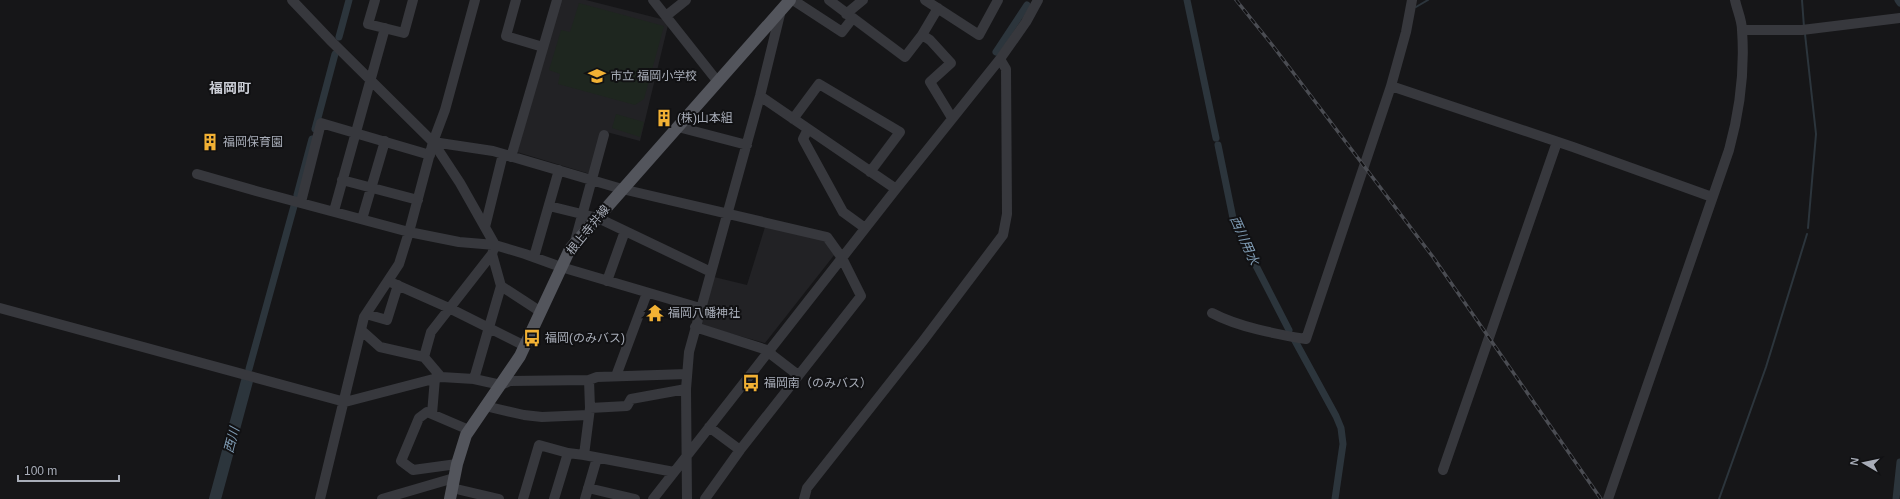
<svg xmlns="http://www.w3.org/2000/svg" width="1900" height="499" viewBox="0 0 1900 499" font-family="Helvetica,'Noto Sans JP',sans-serif">
<style>
.built{fill:#222225}
.green{fill:#1e261f}
.lines{fill:none;stroke-linecap:round;stroke-linejoin:round}
.stream{stroke:#2c353c;stroke-width:2}
.canal{stroke:#2c353c;stroke-width:7}
.river{stroke:#2c353c;stroke-width:12}
.minor{stroke:#37383d;stroke-width:10}
.major{stroke:#53555c;stroke-width:12}
.rail-casing{stroke:#4a4c52;stroke-width:3.5}
.rail{stroke:#111113;stroke-width:2;stroke-dasharray:6;stroke-linecap:butt}
.labels{text-anchor:middle;stroke-width:4;stroke-linejoin:round;paint-order:stroke}
.poi-label{font-size:12px;fill:#a8adb8;stroke:#111113;text-anchor:start}
.street-label{font-size:12px;fill:#a8adb8;stroke:#111113}
.water-label{font-size:13px;font-style:italic;fill:#7f9bb3;stroke:#111113}
.quarter-label{font-size:14px;font-weight:bold;fill:#c9ccd4;stroke:#111113}
</style>
<rect width="100%" height="100%" fill="#161618"/>
<path class="built" d="M561,0H586L669,21L640,141L603,131L590,174L517,152Z
M765,227L824,239L835,254L765,343L700,325L714,277L747,285Z"/>
<path class="green" d="M579,3L664,26L644,99L635,105L558,84L560,74L549,70L561,30L570,32Z
M616,114L644,122L640,137L612,128Z"/>
<g class="lines">
<path class="stream" d="M1802,0L1804,27
M1416,7L1428,0
M1805,34L1816,134L1808,228
M1719,499L1766,367L1807,234"/>
<path class="canal" d="M1187,0L1216,138
M1898,0L1900,3
M339,37L349,0
M996,52L1027,5
M315,129L335,54
M1218,145L1234,223L1289,330
M297,195L312,139
M1294,339L1336,416L1341,428L1343,444L1335,499
M249,369L294,206
M1896,499L1900,462"/>
<path class="river" d="M215,499L247,381"/>
<path class="minor" d="M292,0L332,42L433,142L460,183L495,245L492,254L431,332L424,357L441,377
M375,0L368,24L404,33L413,0
M516,0L506,36L543,47
M653,0L718,82
M793,0L842,32L852,19
M829,0L905,57L922,35L938,8
M925,0L979,35L998,0
M846,14L863,0
M666,16L686,0
M1742,30H1802L1900,18
M922,35L930,40L951,63L930,82L952,118
M1391,86L1573,147L1712,197
M760,96L896,189
M793,119L819,84L900,132L870,172
M678,127L747,145
M808,129L803,139L843,212L865,228
M433,142L493,151L622,189L827,237L842,258L861,296L740,450L705,499
M511,157L557,0
M197,174L256,191L409,232L459,242L495,245L525,254L561,267L700,308
M342,180L418,200
M301,202L321,123L430,155
M549,206L598,218L711,272
M334,211L385,28
M362,219L385,141
M485,227L503,154
M574,245L604,135
M534,257L559,170
M388,281L449,308L525,346
M607,281L625,231
M501,286L541,312
M0,308L345,402L441,377L474,379L501,385L510,381L589,380L597,377L687,374
M1212,313C1238,327 1276,334 1306,339L1391,86L1406,32L1412,0
M366,314L387,320L398,285
M695,327L770,351L772,355L798,375
M361,330L380,347L424,357
M616,376L647,293
M474,379L501,286L492,254
M485,406L524,415L542,417L588,415
M590,408L627,406L631,399L686,389
M432,414L435,378
M709,427L740,450
M584,455L674,472
M457,464L413,470L401,461L419,418L427,412L469,430
M1443,470L1557,142
M452,488L499,499
M588,488L635,499
M320,499L364,317L399,264L409,232L433,142L445,110L475,0
M382,499L454,478
M523,499L539,445L568,453
M554,499L568,453L584,455L590,408L589,380
M585,499L597,458
M653,499L896,189L1000,59L1026,22L1038,0
M687,499L686,389L689,352L760,96L781,10
M804,499L807,488L923,341L1003,235L1007,214L1006,69L1000,59
M1608,499L1729,150C1740,110 1745,71 1742,30C1742,20 1737,10 1735,0"/>
<path class="major" d="M450,499L457,464L466,435L520,356L570,249L790,0"/>
<g class="rail-casing">
<path id="rail" d="M1236,0L1273,46L1433,257L1601,499"/>
</g>
<use href="#rail" class="rail"/>
</g>
<defs>
<g id="school-bare" transform="scale(1.38)"><path d="M0-5L7-2L0 1L-7-2ZM-4 1L0 2.5L4 1V4Q0 6-4 4Z" fill="#f2b134" stroke="#111113" stroke-width="2.5" paint-order="stroke"/></g>
<g id="building-bare" transform="scale(1.38)"><path d="M-4-6H4V6H1V3H-1V6H-4ZM-2.5-4.3h1.7v1.8h-1.7ZM.8-4.3h1.7v1.8H.8ZM-2.5-1h1.7V.8h-1.7ZM.8-1h1.7V.8H.8Z" fill="#f2b134" stroke="#111113" stroke-width="2.5" paint-order="stroke"/></g>
<g id="temple-bare" transform="scale(1.38)"><path d="M0-6L5-2H3V0L6.5 2.5H4V6H1.5V3h-3V6H-4V2.5H-6.5L-3 0V-2H-5Z" fill="#f2b134" stroke="#111113" stroke-width="2.5" paint-order="stroke"/></g>
<g id="bus-bare" transform="scale(1.38)"><path d="M-5-6H5V4H4V6H2V4H-2V6H-4V4H-5ZM-3.5-4V0h7V-4ZM-3.5 1.2v1.5H-2V1.2ZM2 1.2v1.5H3.5V1.2Z" fill="#f2b134" stroke="#111113" stroke-width="2.5" paint-order="stroke"/></g>
</defs>
<g fill-rule="evenodd">
<use href="#school-bare" x="597" y="76"/>
<use href="#building-bare" x="664" y="118"/>
<use href="#building-bare" x="210" y="142"/>
<use href="#temple-bare" x="655" y="313"/>
<use href="#bus-bare" x="532" y="338"/>
<use href="#bus-bare" x="751" y="383"/>
</g>
<g class="labels">
<g class="poi-label">
<text x="610" y="80">市立 福岡小学校</text>
<text x="677" y="122">(株)山本組</text>
<text x="223" y="146">福岡保育園</text>
<text x="668" y="317">福岡八幡神社</text>
<text x="545" y="342">福岡(のみバス)</text>
<text x="764" y="387">福岡南（のみバス）</text>
</g>
<g class="street-label">
<text transform="translate(588 230) rotate(-51)" y="4">根上寺井線</text>
</g>
<g class="water-label">
<text transform="translate(1245 240) rotate(66)" y="5">西川用水</text>
<text transform="translate(231 440) rotate(-75)" y="5">西川</text>
</g>
<g class="quarter-label">
<text x="230" y="93">福岡町</text>
</g>
</g>
<g transform="translate(1864 463) rotate(279)" stroke="#111113" stroke-width="3" paint-order="stroke">
<path d="M0-3L7 15L0 10L-7 15Z" fill="#a8adb8"/>
<text y="-6" font-size="11" font-weight="bold" text-anchor="middle" fill="#a8adb8">N</text>
</g>
<path d="M18 475v6h101v-6" fill="none" stroke="#a8adb8" stroke-width="2"/>
<text x="24" y="475" font-size="12" fill="#a8adb8" stroke="#111113" stroke-width="3" paint-order="stroke">100 m</text>
</svg>
